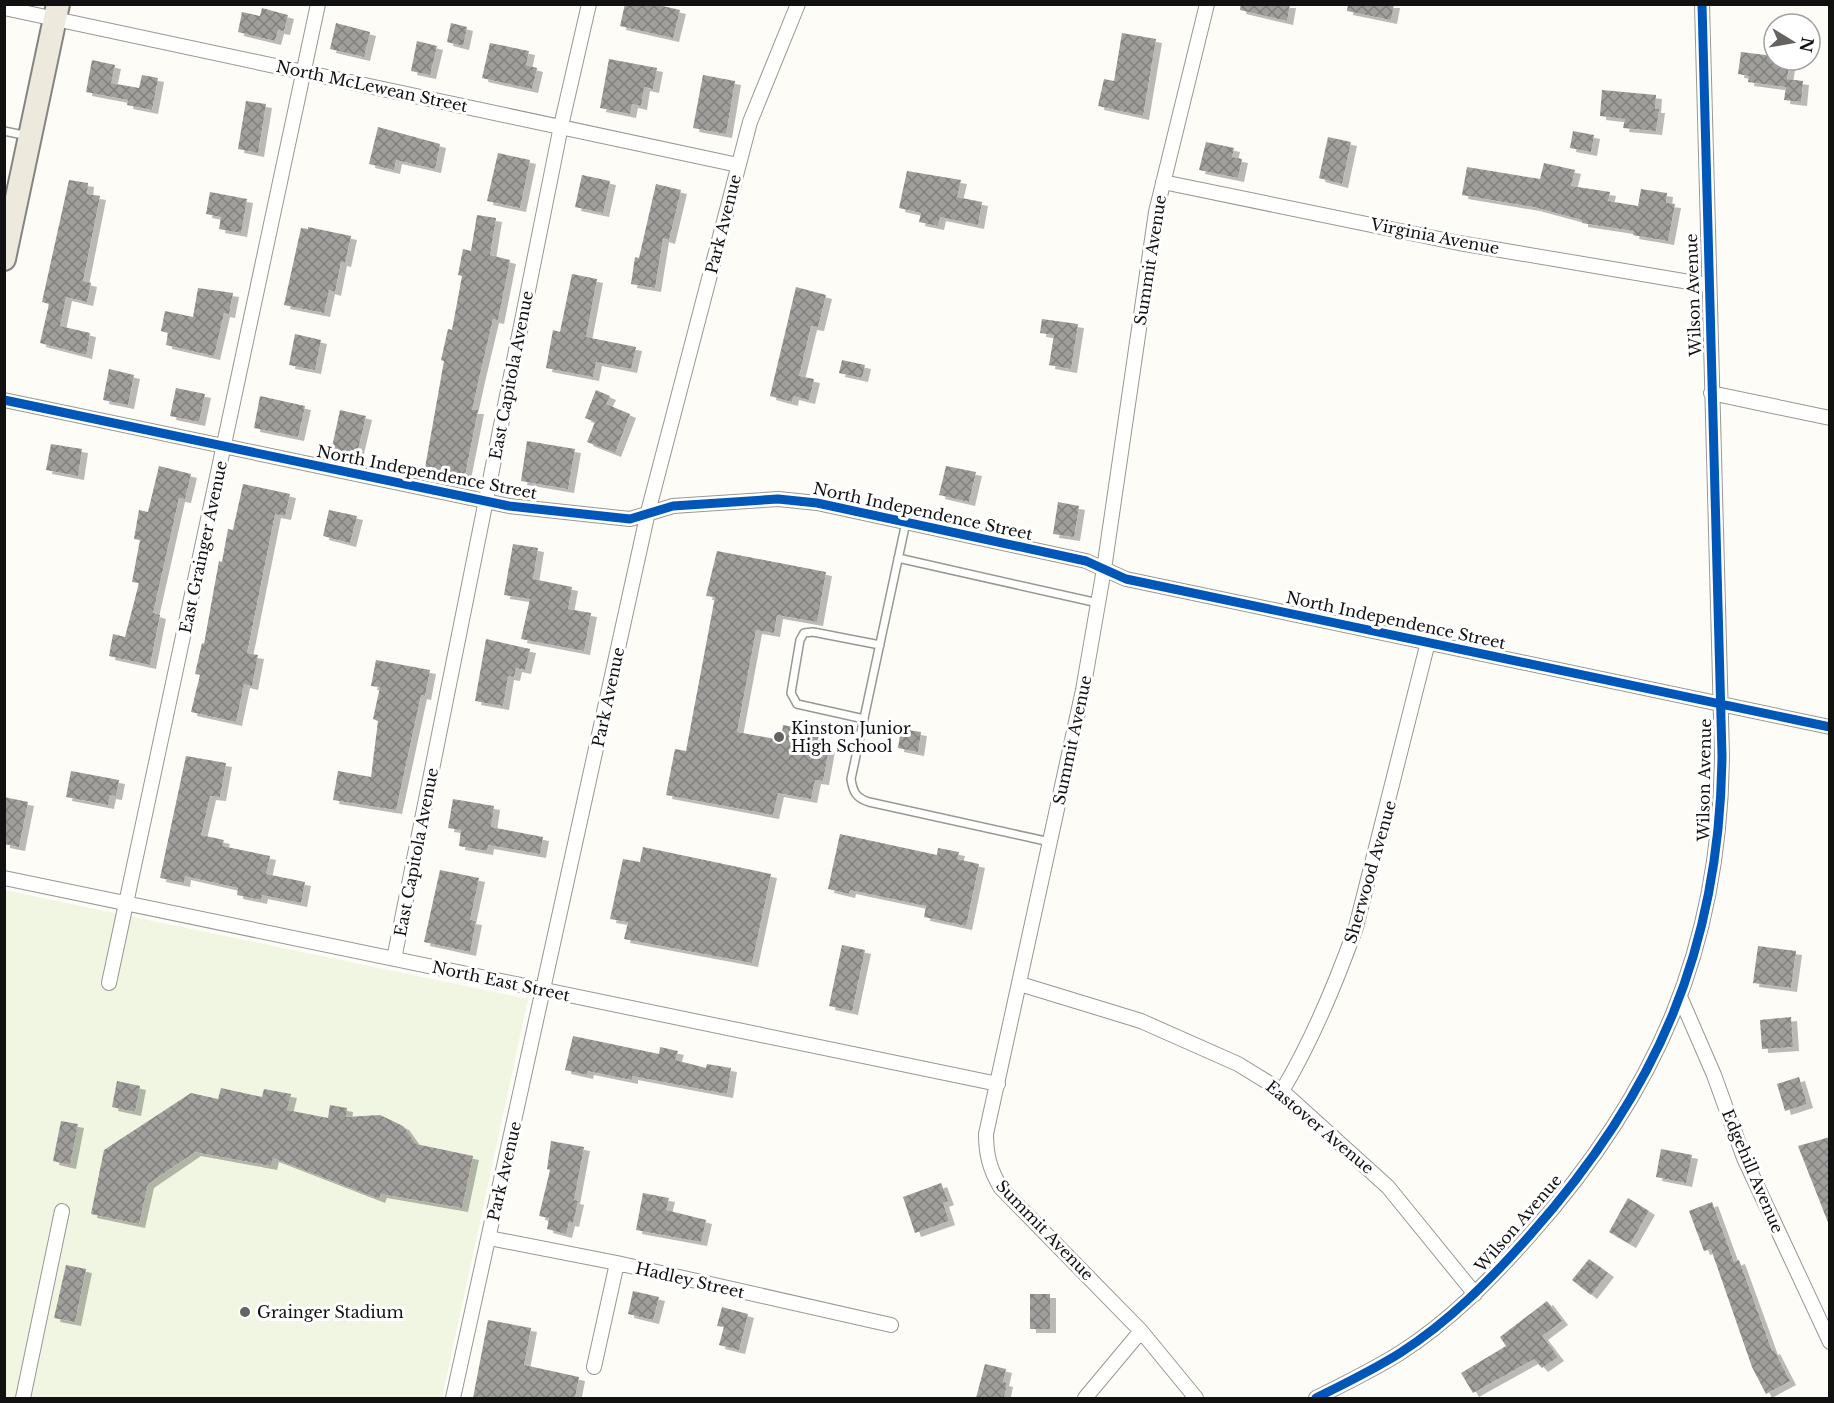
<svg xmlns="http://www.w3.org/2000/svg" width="1834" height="1403" viewBox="0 0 1834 1403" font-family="'Libre Baskerville',serif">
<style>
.pitch{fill:#f0f6e1}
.building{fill:url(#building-cross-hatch);filter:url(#shadow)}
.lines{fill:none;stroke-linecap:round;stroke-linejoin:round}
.lane-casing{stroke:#979795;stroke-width:10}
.street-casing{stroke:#979795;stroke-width:16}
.primary-casing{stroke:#858482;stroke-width:26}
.lane{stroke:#fffffe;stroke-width:7}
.street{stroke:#fffffe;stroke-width:14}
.primary{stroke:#ede9dc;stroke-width:22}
.cycleway-casing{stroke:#fff;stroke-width:13}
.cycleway{stroke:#0057b8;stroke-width:9}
.poi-dot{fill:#646362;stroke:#fff;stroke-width:2}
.labels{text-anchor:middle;stroke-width:6;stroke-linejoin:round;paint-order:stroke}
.street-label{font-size:16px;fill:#111;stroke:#fff}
.poi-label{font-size:16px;fill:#111;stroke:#fff;text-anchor:start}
</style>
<defs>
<pattern id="building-cross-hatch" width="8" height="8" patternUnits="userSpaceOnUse" patternTransform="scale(1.5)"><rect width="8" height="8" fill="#a19f9c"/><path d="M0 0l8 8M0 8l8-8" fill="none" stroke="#82807e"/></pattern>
<filter id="shadow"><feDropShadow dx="6" dy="4" stdDeviation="0" flood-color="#0004"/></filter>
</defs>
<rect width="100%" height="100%" fill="#fdfcf7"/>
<path class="pitch" d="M4,890L528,999L442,1398H5Z"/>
<path class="building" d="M625,4H654L680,10L673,38L620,26Z
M1241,4H1290L1287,21L1240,10Z
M1348,4H1394L1391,20L1347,11Z
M262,8L288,15L284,31L278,30L275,41L238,32L242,12L260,16Z
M336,23L370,32L364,57L330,49Z
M451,23L467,27L463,46L447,42Z
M1122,33L1156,39L1143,116L1098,106L1104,79L1114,81Z
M417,41L437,46L430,75L411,71Z
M490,43L529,51L526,65L537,68L532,89L482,78Z
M1741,52L1774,56V60H1790L1787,79L1803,81L1801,102L1784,100L1786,87L1748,82L1749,76L1738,74Z
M609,59L657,68L653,89L644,87L641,106L632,104L630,114L600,108Z
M92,60L115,65L111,83L139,88L142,75L158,78L152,110L127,105L128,100L86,92Z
M703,75L735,81L726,134L693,128Z
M1602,90L1656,95L1655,109H1659L1656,131L1623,128L1625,119L1600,116Z
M246,101L266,104L258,153L238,149Z
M378,127L440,144L435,169L396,160L394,170L369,164Z
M1573,131L1594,135L1591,152L1570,148Z
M1328,137L1351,142L1342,184L1319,178Z
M1206,142L1234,148L1232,157L1242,159L1238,178L1199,170Z
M498,153L530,160L520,208L487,201Z
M1544,163L1575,170L1571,186L1610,192L1608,201L1638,206L1641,189L1667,193L1666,203L1675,204L1668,241L1633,235L1634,231L1582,223V220L1534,207L1462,195L1467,167L1540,179Z
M907,171L961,180L957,197L982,202L978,225L940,217L938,226L919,222L921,213L899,208Z
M582,175L610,181L603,213L575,207Z
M69,180L88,183L87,194L100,196L83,281L91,283L87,302L66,297L60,326L90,333L86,355L40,343L49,304L42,302Z
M656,184L681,190L669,240L663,238L655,288L631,284L635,257L639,258Z
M210,192L247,199L241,233L219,229L221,217L206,214Z
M477,215L496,218L490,255L510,260L498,320L493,319L479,378L472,410H478L465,475L425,468L444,361L441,360L448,329L452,330L462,276L458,275L463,249L471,251Z
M308,227L351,236L345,263L341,262L335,292L329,290L324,313L284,305L301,228L308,229Z
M572,274L597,279L586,337L636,347L631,369L596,362L593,377L546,368L553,330L560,332Z
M796,287L826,295L818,327L811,326L799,376L814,379L809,400L793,396L792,402L770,396Z
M198,288L233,293L229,314L224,313L214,356L166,345L168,333L161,331L165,311L193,317Z
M1042,319L1078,324L1071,369L1049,365L1054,335L1040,333Z
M295,334L321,340L315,370L289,365Z
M842,360L865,365L862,378L839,373Z
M109,369L134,375L128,405L103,400Z
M176,388L205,394L199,422L170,416Z
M596,390L610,396L606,404L630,414L615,453L587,442L595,422L585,418Z
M260,396L305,406L298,437L254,428Z
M340,410L366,416L356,458L331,452Z
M527,441L575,449L568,489L521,481Z
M51,444L82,449L78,476L46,470Z
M159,466L191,474L185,499L179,498L153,613L160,615L150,665L109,656L113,634L125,637L139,583L132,582L140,540L134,539L139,510L148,512Z
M946,466L976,472L969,502L939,495Z
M243,484L290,494L285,516L275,514L247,653L258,655L252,686L244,684L236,722L191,712L200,675L195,674L202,643L204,644L219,561L222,562L228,529L233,530Z
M1058,502L1079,506L1074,537L1053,534Z
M329,510L357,516L350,543L323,536Z
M513,544L538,548L533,579L572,587L568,609L591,613L584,651L521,639L530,599L504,595Z
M717,551L826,572L817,622L777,615L774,633L756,630L737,732L781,740L783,725L820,732L817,746L829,748L823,781L815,780L811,799L778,793L773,815L666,795L675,749L686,751L715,597L706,596Z
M486,639L530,649L525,670L516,668L514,677L508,676L503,706L475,701Z
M376,660L430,670L425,696L421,695L396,810L333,800L338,771L371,777L378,721L373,719L380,687L371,686Z
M901,729L921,732L918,752L898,748Z
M186,756L226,763L220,797L210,796L201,835L224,840L222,846L270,856L266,874L305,882L301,903L262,895L261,900L237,895L238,888L185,876L184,883L160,878Z
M71,771L119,780L116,796L110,795L108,805L66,797Z
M4,797L28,802L19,847L4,844Z
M453,799L494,806L491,827L543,837L540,854L488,845L487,851L459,846L461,830L448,828Z
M840,834L937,855L938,848L959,852L957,859L979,864L966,926L924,917L926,906L850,890L849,894L828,889Z
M643,847L771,874L752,963L624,939L628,922L610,919L623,859L640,862Z
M440,870L479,878L470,920L476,921L470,952L424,942Z
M842,945L865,950L852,1011L829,1006Z
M1758,946L1796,951L1791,988L1753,983Z
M1791,1017L1793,1047L1762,1049L1760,1020Z
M573,1036L659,1054L660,1047L678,1051L675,1060L706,1068L707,1064L731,1068L727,1094L632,1076V1080L588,1071L587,1075L565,1070Z
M1799,1077L1807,1104L1785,1111L1777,1084Z
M117,1081L140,1086L135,1112L112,1107Z
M221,1088L262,1097L264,1089L291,1094L287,1110L328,1118L330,1105L347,1108L346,1117L380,1115L403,1126L416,1144L473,1156L462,1208L381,1194L379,1199L273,1158L271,1166L195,1152L148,1184L139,1224L91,1214L104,1150L191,1093L218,1099Z
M61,1121L78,1124L70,1165L53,1161Z
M1830,1137V1225H1829L1798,1146Z
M551,1141L584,1147L574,1200L578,1201L573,1223L569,1222L566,1234L547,1229L549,1218L539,1216L550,1170L547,1169Z
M1661,1149L1692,1155L1686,1183L1656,1177Z
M941,1183L948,1201L943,1203L949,1221L915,1233L903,1197Z
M643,1193L669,1198L666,1210L706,1220L701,1242L636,1230Z
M1628,1198L1649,1211L1630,1244L1609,1232Z
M1712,1202L1734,1262L1739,1260L1772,1351L1774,1350L1790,1381L1766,1394L1752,1367L1711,1249L1704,1251L1689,1211Z
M1589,1259L1608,1273L1591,1295L1572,1280Z
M66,1265L86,1269L75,1322L54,1318Z
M633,1291L659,1297L653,1320L628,1314Z
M1030,1294H1050V1329H1030Z
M1547,1301L1562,1321L1542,1336L1558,1357L1542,1368L1534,1359L1473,1393L1461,1373L1506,1346L1500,1337Z
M722,1307L748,1314L739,1350L719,1345L724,1327L717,1326Z
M488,1320L531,1328L524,1365L579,1377L575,1398H473Z
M985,1364L1006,1369L1003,1382L1007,1383L1004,1398H976Z"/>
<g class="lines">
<g class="lane-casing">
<path id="lane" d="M4,131L28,136
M906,522L851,779C853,792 856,798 869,802L1050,842
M898,558L1098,603
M864,719L797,704L791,693L800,640L804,633L813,632L880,645"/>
</g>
<g class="street-casing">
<path id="street" d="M4,8L738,165
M1163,182L1459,243L1707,285
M1711,393L1830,418
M4,400L509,506L630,519L673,506L778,499L817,503L1086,561L1126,579L1830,727
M4,878L998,1084
M394,959L561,126L589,4
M109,983L318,4
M1020,984L1141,1021L1238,1064L1282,1091L1388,1187L1475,1294
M1681,999L1714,1075L1744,1158L1830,1342
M1282,1091C1313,1039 1336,983 1356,927L1428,642
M489,1238L617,1263L891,1325
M594,1367L617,1263
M23,1398L62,1211
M453,1398L648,512L750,122L798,4
M1085,1398L1141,1331
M1196,1398L1141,1331L1001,1188C990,1170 986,1155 986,1134L1083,690L1104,569L1156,212L1207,4
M1316,1398C1344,1384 1373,1370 1400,1353C1450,1321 1491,1279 1530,1235C1657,1092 1720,948 1722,756L1702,4"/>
</g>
<g class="primary-casing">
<path id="primary" d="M4,259L58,4"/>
</g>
<use href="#lane" class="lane"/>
<use href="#street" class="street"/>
<use href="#primary" class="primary"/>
<g class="cycleway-casing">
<path id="cycleway" d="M4,400L509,506L630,519L673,506L778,499L817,503L1086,561L1126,579L1830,727
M1316,1398C1344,1384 1373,1370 1400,1353C1450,1321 1491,1279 1530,1235C1657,1092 1720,948 1722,756L1702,4"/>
</g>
<use href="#cycleway" class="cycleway"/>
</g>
<g class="poi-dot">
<circle cx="779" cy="737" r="6"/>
<circle cx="245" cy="1312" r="6"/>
</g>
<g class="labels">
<g class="street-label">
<text transform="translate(372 86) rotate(12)" y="6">North McLewean Street</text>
<text transform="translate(723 224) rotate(-76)" y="6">Park Avenue</text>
<text transform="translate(1435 236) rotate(11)" y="6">Virginia Avenue</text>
<text transform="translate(1150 260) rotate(-81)" y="6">Summit Avenue</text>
<text transform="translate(1693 295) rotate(-92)" y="6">Wilson Avenue</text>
<text transform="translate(511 375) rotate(-79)" y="6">East Capitola Avenue</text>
<text transform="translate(427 472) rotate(11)" y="6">North Independence Street</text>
<text transform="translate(923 511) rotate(12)" y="6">North Independence Street</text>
<text transform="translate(203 547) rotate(-78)" y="6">East Grainger Avenue</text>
<text transform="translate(1396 620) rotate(12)" y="6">North Independence Street</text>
<text transform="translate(608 697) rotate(-78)" y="6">Park Avenue</text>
<text transform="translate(1072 740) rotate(-78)" y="6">Summit Avenue</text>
<text transform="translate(1704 780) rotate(-89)" y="6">Wilson Avenue</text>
<text transform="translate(416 852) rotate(-79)" y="6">East Capitola Avenue</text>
<text transform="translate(1370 872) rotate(-74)" y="6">Sherwood Avenue</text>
<text transform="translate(501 981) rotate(12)" y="6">North East Street</text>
<text transform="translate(1320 1127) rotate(40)" y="6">Eastover Avenue</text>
<text transform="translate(504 1171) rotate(-77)" y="6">Park Avenue</text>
<text transform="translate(1753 1171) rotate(67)" y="6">Edgehill Avenue</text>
<text transform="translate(1518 1223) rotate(-49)" y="6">Wilson Avenue</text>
<text transform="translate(1045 1230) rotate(46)" y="6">Summit Avenue</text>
<text transform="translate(690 1280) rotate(13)" y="6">Hadley Street</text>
</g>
<g class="poi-label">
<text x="791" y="734">Kinston Junior<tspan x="791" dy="18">High School</tspan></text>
<text x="257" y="1318">Grainger Stadium</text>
</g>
</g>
<rect width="1834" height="1403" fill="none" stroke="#111111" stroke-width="12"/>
<g transform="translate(1792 42) rotate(101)"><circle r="28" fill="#ffffff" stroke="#a0a0a0" stroke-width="1.5"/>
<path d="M0-4.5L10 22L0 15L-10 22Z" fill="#646362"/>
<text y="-9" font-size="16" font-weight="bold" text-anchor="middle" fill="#111111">N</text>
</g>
</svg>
